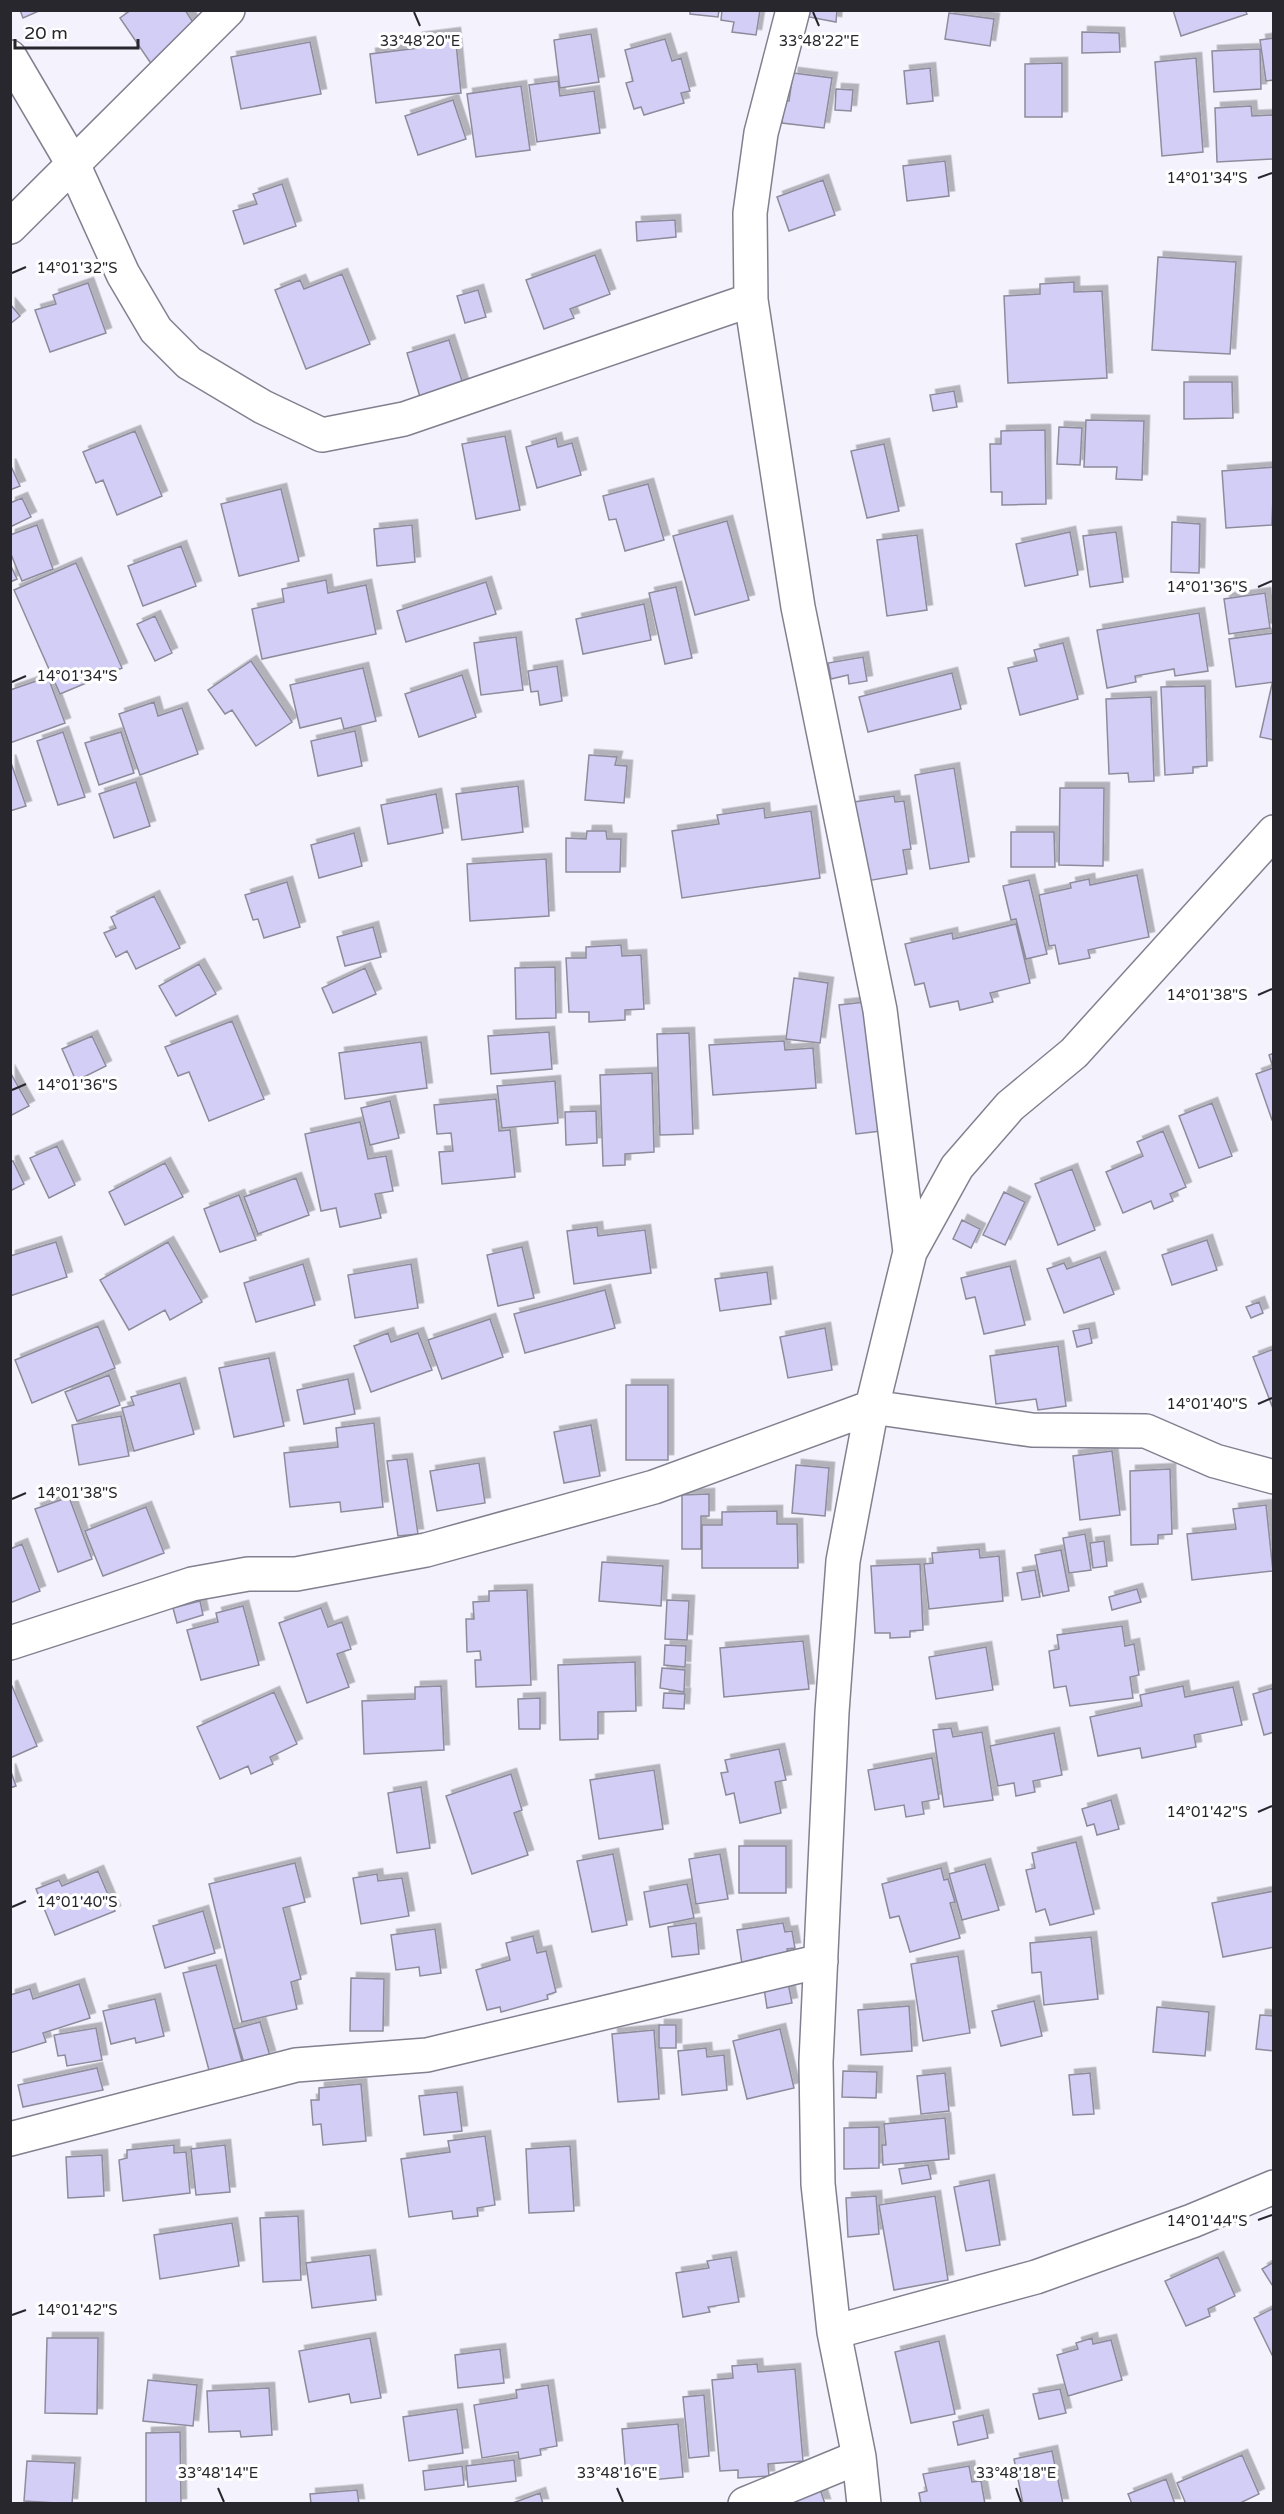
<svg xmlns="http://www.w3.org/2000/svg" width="1284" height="2514" viewBox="0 0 1284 2514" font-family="'Varela Round',sans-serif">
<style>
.building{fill:#d2cef6;stroke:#8e8c9c;stroke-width:1.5;filter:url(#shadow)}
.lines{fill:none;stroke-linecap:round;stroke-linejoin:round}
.minor-casing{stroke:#81808f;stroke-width:36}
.tertiary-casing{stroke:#81808f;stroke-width:36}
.minor{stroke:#fff;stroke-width:33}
.tertiary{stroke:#fff;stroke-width:33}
.ticks{fill:none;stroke:#27272d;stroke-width:2}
.ticks-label{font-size:15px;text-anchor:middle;fill:#27272d;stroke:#fff;stroke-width:6;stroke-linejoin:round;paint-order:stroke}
</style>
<defs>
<filter id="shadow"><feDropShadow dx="5.5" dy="-5.5" stdDeviation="0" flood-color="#0004"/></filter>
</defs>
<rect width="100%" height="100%" fill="#f4f3fd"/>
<path class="building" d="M20,10H41L23,18Z
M131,10H185L200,33L152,65L120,18Z
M690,10H719L718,17L690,14Z
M722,10H760L756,35L732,32L734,22L721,20Z
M810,10H837L836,22L809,17Z
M1173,10H1245L1247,14L1181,36Z
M949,13L994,19L990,46L945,39Z
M1082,32L1119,33L1120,52L1082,53Z
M455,33L461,93L376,103L370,54L418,48L417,38Z
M591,34L599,82L560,88L554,40Z
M1274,38V80L1266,81L1260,40Z
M665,39L672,61L681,58L690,91L681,93L684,103L644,115L641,107L634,109L626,83L633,81L625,50Z
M310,42L321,94L241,109L231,57Z
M1260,49L1261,89L1214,92L1212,51Z
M1196,58L1203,152L1162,156L1155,62Z
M1062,63V117H1025V64Z
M930,68L933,101L907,104L904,71Z
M793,73L832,78L824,128L782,123L784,101H789Z
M558,81L560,96L594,91L600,133L537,142L529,85Z
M521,86L530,150L476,157L467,94Z
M836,89L853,90L851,111L835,110Z
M453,100L466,139L418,155L405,116Z
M1251,106L1252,116L1274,115V159L1217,162L1215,108Z
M945,161L949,196L907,201L903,166Z
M823,180L835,215L789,231L777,197Z
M282,184L296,226L244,244L233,211L257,204L253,194Z
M675,220L676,237L637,241L636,222Z
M595,255L610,294L570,309L574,318L544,329L526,280Z
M1158,257L1236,262L1230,354L1152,350Z
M342,274L370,344L306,369L275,290L300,280L304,289Z
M1074,282V292L1102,291L1107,378L1008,383L1004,296L1040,294V284Z
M88,283L106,333L50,352L35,310L56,304L53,295Z
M478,290L486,317L465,323L457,296Z
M10,304L20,316L10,324Z
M449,340L463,384L420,397L407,353Z
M1184,382H1232L1233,418L1184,419Z
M954,391L957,407L933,411L930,395Z
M1086,420L1144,421L1142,480L1116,479L1117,467H1084Z
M1059,427L1082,428L1080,465L1057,464Z
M1045,430L1046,504L1002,505V492H991L990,444H1001V431Z
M135,431L162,496L117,515L103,480L96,483L83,452Z
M505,436L520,510L476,519L462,444Z
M556,438L558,447L572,443L581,475L537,488L526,447Z
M884,444L899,511L867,518L851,451Z
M10,464L20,486L10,490Z
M1274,467L1272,525L1226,528L1222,471Z
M648,484L664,540L625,551L616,519L609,520L603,496Z
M281,489L299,561L239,576L221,504Z
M22,498L31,517L10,527V503Z
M727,521L749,600L695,615L673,536Z
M1172,522L1200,524L1199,573L1171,572Z
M37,525L53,569L22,581L10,552V535Z
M412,525L415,562L377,566L374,529Z
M1070,532L1078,575L1025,586L1016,544Z
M1116,532L1123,582L1090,587L1083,536Z
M917,535L927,610L887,616L877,540Z
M181,546L196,586L143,606L128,566Z
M76,563L122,668L60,694L14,590Z
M10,564L17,579L10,582Z
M326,580L328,593L366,585L376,634L262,659L252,609L284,602L282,589Z
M486,582L496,614L406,642L397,611Z
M676,587L692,658L665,664L649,593Z
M1265,593L1270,628L1229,634L1224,599Z
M644,604L651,640L583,654L576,619Z
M1199,613L1208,671L1175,676L1174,669L1135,676L1136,682L1107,688L1097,630Z
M155,616L172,653L155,661L137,624Z
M1274,633V682L1236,687L1229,639Z
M516,637L523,690L481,695L474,643Z
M1063,643L1078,699L1020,715L1008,668L1037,661L1034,650Z
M863,657L867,681L849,684L848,675L831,679L828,663Z
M251,661L292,722L256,746L232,710L225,714L208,690Z
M557,666L562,701L540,705L538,691L531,692L528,671Z
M363,668L376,721L344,729L341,718L300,728L290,685Z
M952,673L961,709L868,732L859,697Z
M462,675L476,717L419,737L405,694Z
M48,677L65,723L10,743V690Z
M1272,684H1274V740L1260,737Z
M1205,686L1207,766L1193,767V773L1165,775L1161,687Z
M1151,697L1154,781L1129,782L1128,773L1109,774L1106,699Z
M154,702L158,716L182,708L198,754L140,775L119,714Z
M355,731L362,766L318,776L311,741Z
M63,732L85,797L58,805L37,741Z
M121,732L134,773L99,785L85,743Z
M589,755L617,757L615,765L627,766L624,803L585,800Z
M10,760L26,806L10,811Z
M954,768L969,862L930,869L915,775Z
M136,782L150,826L114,838L99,794Z
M518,786L523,832L462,840L456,794Z
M1060,788H1104L1103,866L1059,865Z
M436,794L443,833L388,844L381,805Z
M894,796L895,802L904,801L911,849L903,850L907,874L867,881L854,802Z
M764,808L765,818L811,811L820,878L682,898L672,831L719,824L717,815Z
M587,831H606L607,839H621L620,872H566V838L586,839Z
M1011,832H1054L1055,867H1011Z
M354,833L362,866L319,878L311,845Z
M546,859L549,916L470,921L467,864Z
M1137,875L1149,937L1088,950L1090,958L1059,964L1055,945L1049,946L1039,895L1071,888L1070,883L1089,879L1090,885Z
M1029,880L1047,954L1026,959L1016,919L1011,920L1003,886Z
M287,882L300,927L264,938L258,919L253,920L245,895Z
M154,896L180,948L136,969L127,951L116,957L104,933L116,928L111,917Z
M1016,924L1030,983L990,993L993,1002L960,1010L958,1001L930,1007L924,983L915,985L905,944L952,933L953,939Z
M373,927L381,957L345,966L337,937Z
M621,945L622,956L641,955L644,1009L625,1010V1020L589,1022V1012H569L566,958H586V947Z
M199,964L216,994L176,1016L159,986Z
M555,967L556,1018L516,1019L515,968Z
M365,968L376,994L333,1013L322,988Z
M794,978L828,983L820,1043L786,1039Z
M865,1002L881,1131L856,1134L839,1005Z
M232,1021L264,1099L209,1121L189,1072L178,1076L165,1047Z
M549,1032L552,1069L491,1074L488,1036Z
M689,1033L693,1134L660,1135L657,1034Z
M92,1036L106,1066L76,1081L62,1049Z
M784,1041L785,1050L813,1048L816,1088L713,1095L709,1045Z
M421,1042L427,1088L345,1099L339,1053Z
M1274,1053V1120H1272L1256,1074L1273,1068L1269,1055Z
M10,1072L29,1106L10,1116Z
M652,1073L654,1152L625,1154V1165L603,1166L600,1075Z
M555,1081L558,1123L502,1128L497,1086Z
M496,1099L499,1131L510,1130L515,1177L442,1184L439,1152L453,1151L451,1133L437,1134L434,1105Z
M390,1101L399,1138L370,1145L361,1108Z
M1212,1103L1232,1156L1199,1168L1179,1116Z
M596,1111L597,1143L566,1145L565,1112Z
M360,1122L368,1159L386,1156L393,1191L375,1194L381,1218L340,1227L336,1208L321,1211L305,1134Z
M1163,1131L1186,1187L1170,1194L1173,1201L1154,1209L1151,1201L1123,1213L1106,1172L1143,1156L1137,1142Z
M57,1146L75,1185L49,1198L30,1158Z
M13,1161L24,1184L10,1191V1162Z
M165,1163L183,1197L125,1225L109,1192Z
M1072,1169L1095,1230L1058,1245L1035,1184Z
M296,1178L309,1215L258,1234L244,1197Z
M1004,1192L1025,1202L1005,1245L983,1235Z
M239,1195L256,1240L220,1252L204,1209Z
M962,1220L980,1229L971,1248L953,1239Z
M597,1227L598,1236L645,1230L651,1273L574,1284L567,1231Z
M1207,1240L1217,1270L1172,1285L1162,1255Z
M56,1242L67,1277L10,1296V1256Z
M168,1242L202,1302L170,1320L165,1310L129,1330L100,1280Z
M522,1247L534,1298L498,1306L487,1255Z
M1100,1257L1114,1294L1064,1313L1047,1269L1064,1263L1067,1269Z
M303,1264L315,1305L256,1322L244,1283Z
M411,1264L418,1308L355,1318L348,1275Z
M1010,1266L1025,1325L984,1334L975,1297L966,1299L961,1278Z
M767,1272L771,1304L720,1311L715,1279Z
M605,1290L615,1328L525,1353L514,1314Z
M1259,1302L1263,1313L1251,1318L1246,1307Z
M490,1319L503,1357L442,1379L428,1340Z
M98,1326L115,1368L32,1403L15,1360Z
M825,1328L832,1370L788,1378L780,1337Z
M1089,1328L1092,1343L1077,1347L1073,1331Z
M388,1333L391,1342L418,1333L432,1370L371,1392L354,1346Z
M1058,1346L1066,1406L1038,1410L1036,1399L996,1404L990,1356Z
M1274,1349V1411L1253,1357Z
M269,1358L284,1426L234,1437L219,1368Z
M109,1375L120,1405L77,1421L65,1392Z
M348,1379L355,1414L304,1424L297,1390Z
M180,1383L194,1434L134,1451L122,1408L134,1405L131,1397Z
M626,1385H668V1460H626Z
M121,1416L129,1456L79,1465L72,1425Z
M374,1423L383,1507L341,1512L340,1502L290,1507L284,1453L338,1447L336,1428Z
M591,1425L600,1476L564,1483L554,1432Z
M1112,1451L1120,1515L1080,1520L1073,1456Z
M407,1459L418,1534L398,1536L387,1461Z
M479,1463L485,1503L437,1511L430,1471Z
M796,1465L829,1468L825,1516L792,1513Z
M1170,1469L1172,1534L1158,1535V1544L1131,1545L1130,1471Z
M709,1494V1516H701V1549H682V1495Z
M69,1497L92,1559L58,1572L35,1509Z
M1266,1505L1273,1571L1192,1580L1187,1534L1236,1529L1233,1509Z
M146,1507L164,1553L103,1576L85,1531Z
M777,1511V1524H797L798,1568H702V1525H722V1512Z
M1085,1534L1091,1570L1069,1573L1063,1538Z
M1104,1541L1107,1566L1093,1568L1090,1543Z
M22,1544L40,1591L10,1603V1549Z
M979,1549L980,1558L999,1556L1003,1601L929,1609L924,1564L933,1563L932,1553Z
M1061,1550L1069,1591L1043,1596L1035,1555Z
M602,1562L663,1566L661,1606L599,1601Z
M920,1564L923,1630L910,1631V1637L890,1638V1633H875L871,1566Z
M1035,1570L1040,1597L1022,1600L1017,1573Z
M1137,1589L1141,1602L1112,1610L1109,1597Z
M527,1590L531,1685L476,1687L475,1660H481L480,1651L467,1652L466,1619H474L473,1602L489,1601V1591Z
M667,1600L689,1601L687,1640L665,1639Z
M200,1601L203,1615L177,1623L173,1608Z
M243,1606L259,1665L201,1680L187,1630L218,1622L216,1613Z
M321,1608L328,1627L342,1622L351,1649L337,1654L349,1687L307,1703L279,1623Z
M1122,1626L1125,1646L1134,1644L1139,1675L1130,1677L1133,1698L1070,1706L1066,1686L1054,1688L1049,1651L1059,1649L1057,1635Z
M803,1641L809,1689L724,1697L720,1648Z
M665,1645L686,1646L685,1667L664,1665Z
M986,1647L993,1690L936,1699L929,1657Z
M635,1662L636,1711L598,1712V1739L560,1740L558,1665Z
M662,1668L685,1670L684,1692L660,1688Z
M12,1686L37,1746L10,1758V1687Z
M441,1686L444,1750L364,1754L362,1701L415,1699V1687Z
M1183,1686L1185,1697L1233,1687L1242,1725L1194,1735L1196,1747L1142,1758L1140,1748L1098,1756L1090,1717L1142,1706L1140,1695Z
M1274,1688V1732L1264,1735L1253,1694Z
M274,1692L297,1744L270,1757L273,1764L251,1774L248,1766L220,1779L197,1727Z
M664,1693L685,1694L684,1709L663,1708Z
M540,1698V1729H519L518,1699Z
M951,1728L953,1737L982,1732L993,1800L944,1807L933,1730Z
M1054,1733L1062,1775L1033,1781L1035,1792L1016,1796L1014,1783L998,1786L990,1746Z
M779,1749L786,1780L775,1782L781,1813L740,1823L734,1793L726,1795L721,1773L728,1772L725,1760Z
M932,1758L939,1799L922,1802L924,1814L906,1817L904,1805L875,1810L868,1770Z
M10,1769L16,1786L10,1788Z
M654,1770L663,1829L599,1839L590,1780Z
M511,1774L522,1810L514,1813L528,1855L472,1874L446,1796Z
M421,1787L430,1848L397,1853L388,1793Z
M1111,1800L1119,1829L1097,1835L1094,1824L1087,1826L1082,1809Z
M1076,1842L1094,1914L1050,1925L1045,1909L1036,1912L1026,1870L1035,1868L1032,1853Z
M739,1846H786V1893H739Z
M613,1854L627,1925L592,1932L577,1861Z
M720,1854L728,1899L696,1904L689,1859Z
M295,1863L305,1902L283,1908L301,1979L291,1982L297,2009L242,2022L209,1884Z
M985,1864L999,1910L962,1920L949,1874Z
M941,1868L944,1880L948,1879L955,1902L950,1903L960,1938L910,1952L899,1916L890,1918L882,1884Z
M98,1871L115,1911L55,1935L36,1889L59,1880L62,1886Z
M377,1874L378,1881L402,1878L409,1916L361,1924L353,1878Z
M687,1884L694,1918L650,1927L644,1892Z
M1274,1891V1947L1223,1957L1212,1903Z
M203,1911L215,1953L165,1968L153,1926Z
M696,1923L699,1954L672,1957L668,1927Z
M783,1923L785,1932L792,1931L795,1948L787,1949L788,1955L742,1964L737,1930Z
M435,1929L441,1973L420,1976L419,1967L396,1970L391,1935Z
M533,1936L537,1953L546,1951L556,1992L547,1995L548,1999L501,2012L500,2007L487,2010L476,1970L510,1960L506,1943Z
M1091,1937L1098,1999L1044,2005L1041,1972L1032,1973L1030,1943Z
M958,1956L970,2033L923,2041L911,1964Z
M216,1965L243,2065L210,2074L183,1973Z
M351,1978L384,1979L383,2031H350Z
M788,1983L792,2003L767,2008L764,1988Z
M79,1984L90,2018L43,2033L46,2042L10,2053V1995L30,1989L33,1999Z
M155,1999L164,2036L136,2043L135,2038L111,2044L103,2011Z
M1034,2001L1042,2036L1001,2046L992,2011Z
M909,2006L912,2051L861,2055L858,2010Z
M1157,2007L1209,2012L1205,2056L1153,2052Z
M1260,2015L1274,2016V2051L1256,2049Z
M260,2022L270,2056L244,2063L234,2029Z
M659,2025H676V2048H659Z
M96,2028L102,2060L67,2066L65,2055L58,2056L54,2035Z
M780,2029L794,2088L747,2099L733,2041Z
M654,2030L659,2099L618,2102L612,2034Z
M706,2048L707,2057L724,2055L727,2090L682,2095L678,2051Z
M97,2068L103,2090L23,2107L18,2085Z
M843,2071L877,2072L876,2098L842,2097Z
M945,2073L949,2111L921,2114L917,2076Z
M1090,2073L1094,2114L1073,2115L1069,2075Z
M361,2084L366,2141L323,2145L321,2124L313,2125L311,2100H319V2088Z
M457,2092L462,2131L424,2135L419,2096Z
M945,2118L949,2159L883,2165L882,2145H886L884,2124Z
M879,2127V2168L844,2169V2128Z
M485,2136L495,2205L477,2208L478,2216L453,2219L452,2211L409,2217L401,2159L450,2152L448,2141Z
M174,2145V2153L186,2152L190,2193L123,2201L119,2160L127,2158V2150Z
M225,2145L230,2192L196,2195L191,2149Z
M570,2146L574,2211L529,2213L526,2149Z
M102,2155L104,2196L68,2198L66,2157Z
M928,2165L931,2179L902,2184L899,2169Z
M989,2180L1000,2245L966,2251L954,2187Z
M876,2196L879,2234L848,2237L846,2198Z
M935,2196L948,2280L894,2290L879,2205Z
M298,2216L301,2280L263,2282L260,2218Z
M232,2223L239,2266L160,2279L154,2235Z
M370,2255L376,2300L312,2308L306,2263Z
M731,2257L739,2302L708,2307L710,2312L683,2317L676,2273L709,2268L707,2261Z
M1218,2257L1235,2296L1208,2309L1210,2316L1186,2326L1165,2281Z
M1274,2262V2288L1262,2269Z
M1274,2308V2359L1254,2318Z
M47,2338H98L97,2414L45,2413Z
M370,2338L381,2398L351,2403L349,2394L309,2402L299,2351Z
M1092,2338L1093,2344L1111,2340L1122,2380L1068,2396L1057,2355L1078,2349L1076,2343Z
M939,2341L955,2414L911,2423L895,2352Z
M500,2349L504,2383L458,2388L455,2355Z
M757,2364L758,2372L795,2369L803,2461L768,2464L769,2476L738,2478V2470L720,2471L712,2380L733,2378L732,2366Z
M148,2380L197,2385L193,2426L143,2421Z
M548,2385L557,2446L540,2449L541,2455L519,2459L518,2452L482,2458L474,2405L517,2398L516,2390Z
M269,2388L272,2435L241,2437L240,2431L209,2432L207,2391Z
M1060,2389L1066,2413L1039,2419L1033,2394Z
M704,2395L709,2456L689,2458L683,2397Z
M457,2409L463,2453L409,2461L403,2417Z
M983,2415L988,2438L958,2445L953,2422Z
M678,2424L683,2477L650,2480L649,2472L626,2475L622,2429Z
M180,2432L181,2504H146V2433Z
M1052,2451L1063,2504H1023L1014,2459Z
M1242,2455L1259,2494L1238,2504H1186L1177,2483Z
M514,2460L516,2481L468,2487L466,2466Z
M27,2461L75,2463L72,2504L24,2501Z
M462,2466L464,2485L425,2490L423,2471Z
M969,2466L972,2482L981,2481L985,2504H921L919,2493L927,2491L923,2474Z
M1166,2479L1175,2504H1132L1128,2494Z
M820,2489L825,2504H779Z
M357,2490L359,2504H311L310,2494Z
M540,2493L543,2504H510Z"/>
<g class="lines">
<g class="minor-casing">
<path id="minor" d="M793,10L761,133L750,213L751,300L798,607L880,1010L910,1252
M10,57L73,164L123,274L156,330L189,363L263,407L322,435L404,419L751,300
M10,1643L192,1584L248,1574H296L426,1550L654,1487L872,1407L1032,1430L1146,1431L1215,1461L1274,1477
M10,2139L296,2065L427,2055L821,1961
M834,2332L1036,2277L1192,2221L1274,2187
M745,2504L859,2457
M864,2504L859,2457L834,2332L818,2184L816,2062L832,1712L843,1561L872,1407L910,1252L957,1167L1010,1106L1074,1053L1274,832"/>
</g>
<g class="tertiary-casing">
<path id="tertiary" d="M10,227L228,10"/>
</g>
<use href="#minor" class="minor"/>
<use href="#tertiary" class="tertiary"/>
</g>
<path class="ticks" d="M414,12L420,26M813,12L819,26M1258,178L1272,173M12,273L26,267M1258,587L1272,581M12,682L26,676M1258,995L1272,989M12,1090L26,1084M1258,1404L1272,1398M12,1499L26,1493M1258,1812L1272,1806M12,1907L26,1901M1258,2220L1272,2215M12,2315L26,2310M218,2488L224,2502M617,2488L623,2502M1016,2488L1021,2502"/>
<g class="ticks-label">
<text x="420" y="46">33°48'20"E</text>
<text x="819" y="46">33°48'22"E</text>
<text x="1207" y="183">14°01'34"S</text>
<text x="77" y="273">14°01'32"S</text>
<text x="1207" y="592">14°01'36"S</text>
<text x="77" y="681">14°01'34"S</text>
<text x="1207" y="1000">14°01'38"S</text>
<text x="77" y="1090">14°01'36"S</text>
<text x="1207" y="1409">14°01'40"S</text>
<text x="77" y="1498">14°01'38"S</text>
<text x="1207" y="1817">14°01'42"S</text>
<text x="77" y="1907">14°01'40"S</text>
<text x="1207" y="2226">14°01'44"S</text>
<text x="77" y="2315">14°01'42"S</text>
<text x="218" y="2478">33°48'14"E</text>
<text x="617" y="2478">33°48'16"E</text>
<text x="1016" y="2478">33°48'18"E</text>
</g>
<rect width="1284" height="2514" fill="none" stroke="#27272d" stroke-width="24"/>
<path d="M15 39v9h123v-9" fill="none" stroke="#27272d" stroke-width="3"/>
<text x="24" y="39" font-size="18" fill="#27272d" stroke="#ffffff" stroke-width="4.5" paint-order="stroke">20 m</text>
</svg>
